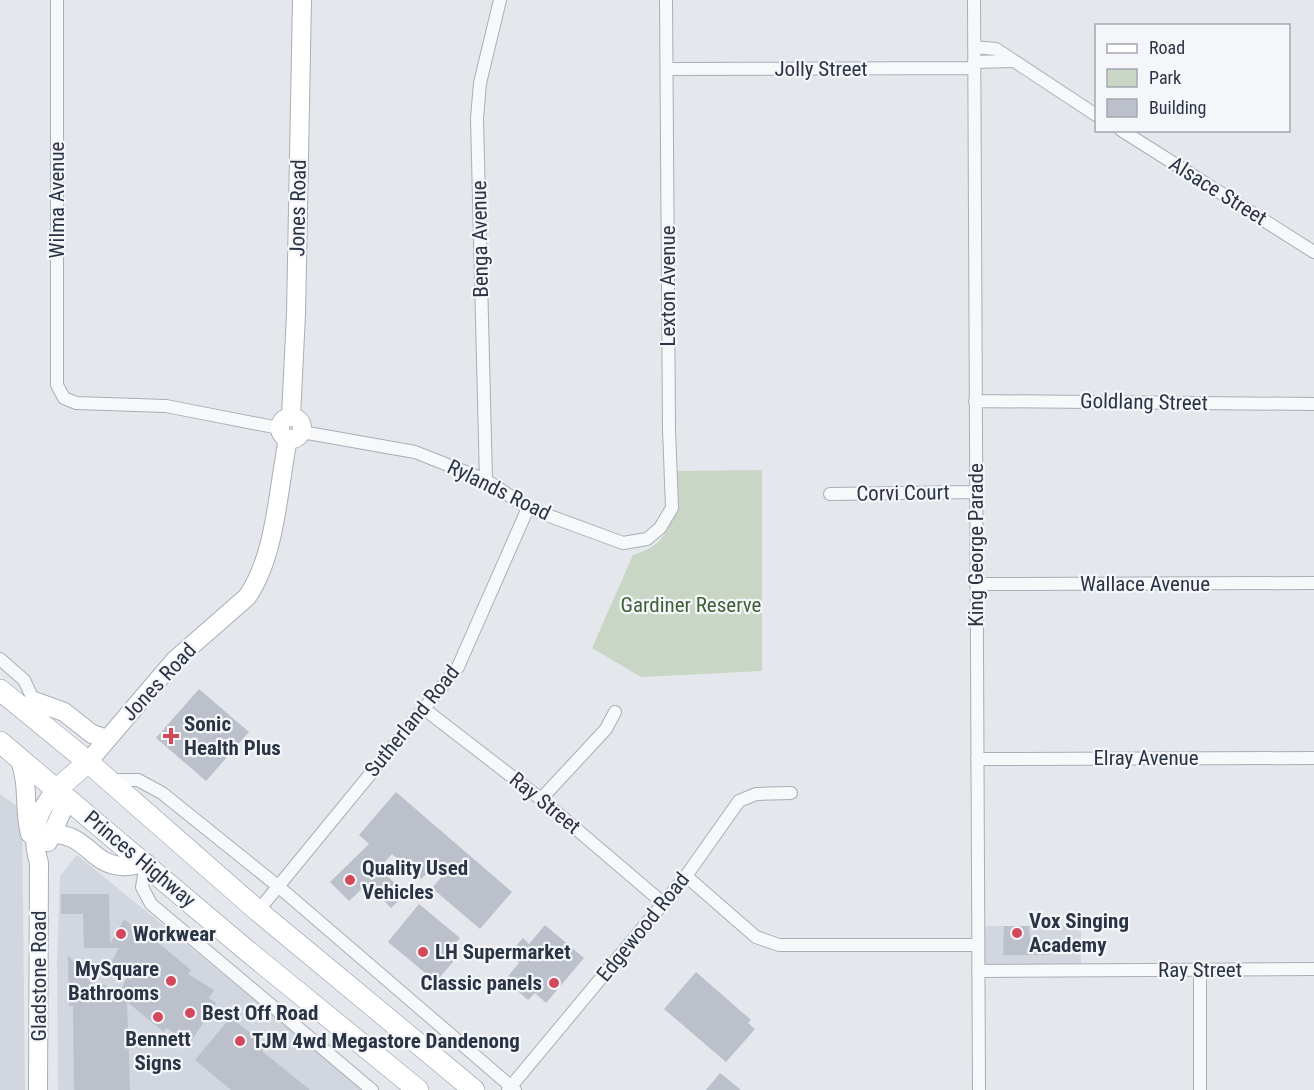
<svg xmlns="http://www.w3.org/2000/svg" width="1314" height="1090" viewBox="0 0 1314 1090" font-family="'Roboto Condensed',sans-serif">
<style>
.built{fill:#d2d6de}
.green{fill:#c9d6c5}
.building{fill:#bbc0ca}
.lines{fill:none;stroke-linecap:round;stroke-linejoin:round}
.minor-casing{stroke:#a9aeb7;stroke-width:14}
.secondary-casing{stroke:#a9aeb7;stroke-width:20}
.trunk-casing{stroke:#8b94a3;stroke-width:22}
.minor{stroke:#f7f8fa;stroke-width:12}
.secondary{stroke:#fff;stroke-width:18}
.trunk{stroke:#fff;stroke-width:21}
.poi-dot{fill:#d1495b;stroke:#f4f6f9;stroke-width:2}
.labels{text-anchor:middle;stroke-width:4.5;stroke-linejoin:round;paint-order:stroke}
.street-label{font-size:21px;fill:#2b3445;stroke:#f4f6f9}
.park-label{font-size:21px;fill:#3f6138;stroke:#f4f6f9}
.poi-label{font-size:21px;font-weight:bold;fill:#2b3445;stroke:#f4f6f9;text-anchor:start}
</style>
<rect width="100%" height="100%" fill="#e4e7ec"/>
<path class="built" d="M0,794L22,810L25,1090H0Z
M77,855L158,921L365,1090H58L57,960L60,876Z
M984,926H1081V964L984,965Z"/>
<path class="green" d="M762,470V671L641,677L592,648L633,555C676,543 675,509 676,471Z"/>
<path class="building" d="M199,689L249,732L206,781L156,738Z
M396,792L512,892L480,929L432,888L445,873L436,864L421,879L392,854L379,868L406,894L391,908L367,884L349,901L330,882L369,844L359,835Z
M61,894H109L110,944L124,919L148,939L150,936L191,970L188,974L214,990L209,998L216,1003L190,1043L166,1028L164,1032L127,1002L130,1090H74L73,1006H69L68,955L93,985H105L118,996L129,973L111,963L119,948H84L83,914H61Z
M419,904L460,938L449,951L457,957L436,982L388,942Z
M545,925L584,958L546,1003L535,993L528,1000L505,980L519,963L509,954L523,938L529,944Z
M1004,926H1029L1030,940H1072V952H1049V955H1003Z
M696,972L751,1020L748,1023L755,1029L726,1062L664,1009Z
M231,1017L266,1046L262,1051L310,1090H231L195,1060Z
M720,1073L741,1090H706Z"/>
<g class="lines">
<g class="minor-casing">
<path id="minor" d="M57,0V385L64,398L76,403L166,406L279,428
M974,0L979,1090
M974,47L996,49L1096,115
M974,62L1011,61
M668,69L974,68
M1121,130L1314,252
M975,401L1314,404
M302,432L415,452L486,480L528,508L623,543L647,539L660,528L672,508L669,429L666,0
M486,480L477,118L480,83L500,0
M830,494L976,492
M976,584L1314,583
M0,659L24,680L34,701
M423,708L541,799L663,903
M977,759L1314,758
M109,780H138L162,793L279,887L515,1090
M541,799L606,729L615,712
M146,863L142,887L151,904L372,1090
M686,876L756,937L779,945H978
M258,911L458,667L528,508
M1200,970V1090
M978,971L1314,969
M508,1090L686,876L739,801L756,794L791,793"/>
</g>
<g class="secondary-casing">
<path id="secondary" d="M291,416L296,314L302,0
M280 428a11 11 0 1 1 22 0a11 11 0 1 1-22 0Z
M26,711L34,701L64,712L92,734L107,739
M19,758C30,786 23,807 30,834
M88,762L175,660L247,597C276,556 278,488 288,439
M51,834C87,833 91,865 122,866C130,867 138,864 146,863
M48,842L68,798
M38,1090L39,863C30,833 36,812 57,789"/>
</g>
<g class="trunk-casing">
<path id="trunk" d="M0,690L88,762L258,911L474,1090
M0,742L245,949L418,1090
M57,789L88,762"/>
</g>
<use href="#minor" class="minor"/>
<use href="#secondary" class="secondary"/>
<use href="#trunk" class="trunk"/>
</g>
<g class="poi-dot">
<path d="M168 727h6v6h6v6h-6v6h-6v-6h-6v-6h6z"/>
<circle cx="350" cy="880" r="6"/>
<circle cx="1017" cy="933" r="6"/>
<circle cx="121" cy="934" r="6"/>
<circle cx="423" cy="952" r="6"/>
<circle cx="171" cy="981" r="6"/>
<circle cx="554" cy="983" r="6"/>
<circle cx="190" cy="1013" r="6"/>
<circle cx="158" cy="1017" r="6"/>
<circle cx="240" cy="1041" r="6"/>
</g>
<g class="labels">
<g class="street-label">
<text x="821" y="76">Jolly Street</text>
<text transform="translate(1218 191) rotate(32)" y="7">Alsace Street</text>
<text transform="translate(57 200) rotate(-90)" y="7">Wilma Avenue</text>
<text transform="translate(298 208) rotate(-89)" y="7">Jones Road</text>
<text transform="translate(480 239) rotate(-91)" y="7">Benga Avenue</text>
<text transform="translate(668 286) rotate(-90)" y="7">Lexton Avenue</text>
<text transform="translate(1144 402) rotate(1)" y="7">Goldlang Street</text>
<text transform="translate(499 490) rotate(26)" y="7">Rylands Road</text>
<text transform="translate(903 493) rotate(-1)" y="7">Corvi Court</text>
<text transform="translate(976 545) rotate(-90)" y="7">King George Parade</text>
<text x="1145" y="591">Wallace Avenue</text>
<text transform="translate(159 682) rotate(-47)" y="7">Jones Road</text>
<text transform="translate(412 721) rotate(-51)" y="7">Sutherland Road</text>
<text x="1146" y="765">Elray Avenue</text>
<text transform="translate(545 803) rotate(39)" y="7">Ray Street</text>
<text transform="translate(140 859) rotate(40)" y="7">Princes Highway</text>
<text transform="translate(643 927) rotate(-51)" y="7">Edgewood Road</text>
<text x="1200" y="977">Ray Street</text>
<text transform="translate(39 976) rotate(-90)" y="7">Gladstone Road</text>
</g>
<g class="park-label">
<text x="691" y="612">Gardiner Reserve</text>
</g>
<g class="poi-label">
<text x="184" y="731">Sonic<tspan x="184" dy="24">Health Plus</tspan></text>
<text x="362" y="875">Quality Used<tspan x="362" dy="24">Vehicles</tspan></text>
<text x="1029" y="928">Vox Singing<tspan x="1029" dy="24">Academy</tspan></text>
<text x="133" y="941">Workwear</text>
<text x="435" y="959">LH Supermarket</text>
<text x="159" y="976" text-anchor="end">MySquare<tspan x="159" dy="24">Bathrooms</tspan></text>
<text x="542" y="990" text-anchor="end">Classic panels</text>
<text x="202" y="1020">Best Off Road</text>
<text x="158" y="1046" text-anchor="middle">Bennett<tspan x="158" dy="24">Signs</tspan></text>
<text x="252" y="1048">TJM 4wd Megastore Dandenong</text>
</g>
</g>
<rect x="1095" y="24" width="195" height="108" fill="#f4f6f9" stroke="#a4a8b1" stroke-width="1.5"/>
<rect x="1107" y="44" width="30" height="9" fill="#ffffff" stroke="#a4a8b1" stroke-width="1.5"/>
<text x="1149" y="54" font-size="18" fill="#2b3445">Road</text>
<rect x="1107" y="69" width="30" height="18" fill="#c9d6c5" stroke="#a4a8b1" stroke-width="1.5"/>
<text x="1149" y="84" font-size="18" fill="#2b3445">Park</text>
<rect x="1107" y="99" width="30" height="18" fill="#bbc0ca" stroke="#a4a8b1" stroke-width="1.5"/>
<text x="1149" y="114" font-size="18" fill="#2b3445">Building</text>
</svg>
